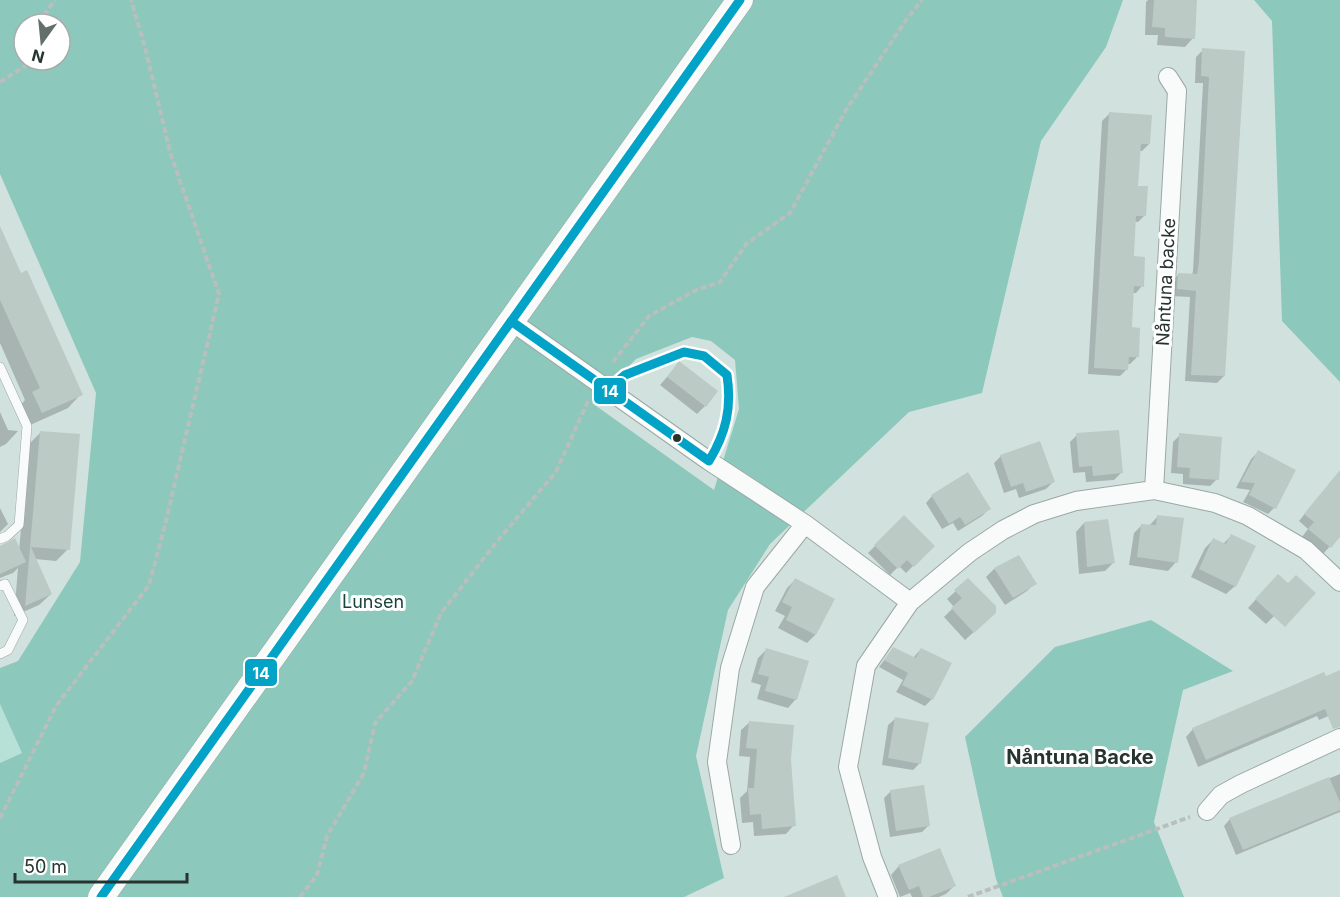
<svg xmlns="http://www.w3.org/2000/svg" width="1340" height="897" viewBox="0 0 1340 897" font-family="Inter,sans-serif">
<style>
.green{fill:#b7e0d6}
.forest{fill:#8cc8bb;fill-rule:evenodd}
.shadow{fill:#0003}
.building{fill:#bccac6}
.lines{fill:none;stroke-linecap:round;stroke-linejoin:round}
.service-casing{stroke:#9ba8a5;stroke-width:10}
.minor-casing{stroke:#9ba8a5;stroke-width:20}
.secondary-casing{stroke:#9ba8a5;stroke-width:27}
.path{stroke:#b9bfbd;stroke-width:4;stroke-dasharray:6 3;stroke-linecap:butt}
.service{stroke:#f8fbfa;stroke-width:9}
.minor{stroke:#f8fbfa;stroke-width:18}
.secondary{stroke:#f8fbfa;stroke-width:26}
.bus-1-casing{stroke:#fff;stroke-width:14}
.bus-1{stroke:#02a3c6;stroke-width:9}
.bus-dot{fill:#26332f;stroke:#fff;stroke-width:2}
.labels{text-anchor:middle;stroke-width:6;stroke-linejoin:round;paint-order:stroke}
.street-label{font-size:18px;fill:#26332f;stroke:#fff}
.park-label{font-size:18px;fill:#19443c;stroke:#fff}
.neighbourhood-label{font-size:20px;font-weight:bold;fill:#26332f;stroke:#fff}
.line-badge{stroke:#fff;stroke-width:2}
.badge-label{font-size:16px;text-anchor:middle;font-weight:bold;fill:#fff}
</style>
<rect width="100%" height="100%" fill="#d1e2de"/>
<path class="green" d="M0,704L22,753L0,763Z"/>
<path class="forest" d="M0,0H1123L1106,47L1041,141L982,393L909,412L770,544L728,610L696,756L724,878L684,897H0V763L22,753L0,704V668L18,661L80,562L96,393L0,174ZM24,24H60V60H24ZM692,337L711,341L735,360L739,409L714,490L592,403L636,359Z
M1254,0H1340V382L1282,321L1272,21Z
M1151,620L1233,671L1183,690L1154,822L1184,897H1003L996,879L965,737L1055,647Z"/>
<path class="shadow" d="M1148,0H1195L1193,38L1185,47L1157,45L1158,35H1145L1146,2Z
M1203,50L1244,52L1224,376L1217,383L1185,381L1190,297L1171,296V282L1178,275H1192L1193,271L1203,83H1195L1196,57Z
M1109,114L1149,144L1142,151H1139L1137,187L1144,216L1138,222H1134L1133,258L1142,286L1136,293H1132L1131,329L1137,357L1130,364H1127V369L1120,376L1088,374L1102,121Z
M0,230L20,275L81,394L68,408L28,426L19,407L25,400L0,343Z
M679,363L705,406L697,414L660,385Z
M0,412L8,430L18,431L6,444L0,447Z
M40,433L68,549L56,561L35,559L51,594L39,605L14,616L18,568L13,573L0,578V546L19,551L29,444Z
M1077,435L1121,473L1114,480L1086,482L1085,472L1073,473L1070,442Z
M1180,435L1217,479L1210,486L1183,484V474L1171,473L1173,442Z
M1258,452L1274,508L1268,514L1243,502L1250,490L1236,488L1251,459Z
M1001,456L1053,482L1046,489L1019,498L1016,489L1004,493L994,463Z
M932,496L989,509L982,516L958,531L953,523L942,529L926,503Z
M1319,496L1340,501V535L1323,554L1302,537L1308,529L1299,521Z
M0,508L8,524L0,532Z
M1158,516L1176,562L1168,571L1129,565L1134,533L1142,525L1149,526Z
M904,517L933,546L906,573L899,566L890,575L868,553Z
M1084,523L1113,563L1105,571L1079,574L1076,532Z
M1231,536L1235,586L1226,594L1191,577L1205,548L1213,540L1223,544Z
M1019,557L1035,583L1027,591L1005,605L986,577L994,569Z
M795,580L833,600L815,635L807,643L778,628L785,616L775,611L787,588Z
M968,580L986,621L965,640L944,617L954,607L947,599Z
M1270,584L1274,616L1266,624L1248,608Z
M893,649L913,658L921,649L950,664L931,700L925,706L896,692L903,680L879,667Z
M766,650L796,699L788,708L757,699L761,685L751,682L758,658Z
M1340,672V711L1319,720L1317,716L1198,767L1186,737L1193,729Z
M895,719L920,763L913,770L882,765L888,725Z
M750,722L789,759L794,825L786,834L754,836L753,822L742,823L740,798L747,791L750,757L739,756L741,730Z
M1340,774V812L1236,855L1224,826L1230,819Z
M891,791L929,825L922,832L890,837L884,798Z
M899,866L954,886L946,894L939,897H912L910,893L900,897L891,875Z"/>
<path class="building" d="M1154,0H1197L1195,39L1165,37V28L1152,27Z
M1202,48L1245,51L1225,376L1191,375L1196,291L1177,289L1178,273L1197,274L1199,262L1209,77L1201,76Z
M1109,112L1152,115L1150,144H1141L1138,186H1148L1146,216H1136L1134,256L1145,257L1144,287L1134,286L1132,327L1140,328L1139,357H1129L1128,370L1094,368Z
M0,226L21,273L27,270L83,395L42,413L32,392L40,388L0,300Z
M679,361L718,391L706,407L667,377Z
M1119,430L1123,473L1093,476L1092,466L1079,467L1076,433Z
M40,431L80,434L70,550L31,547L52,594L25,606Z
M1179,433L1222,437L1219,480L1189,478L1190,468L1177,467Z
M1040,441L1055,482L1026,492L1023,483L1011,487L1000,455Z
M1258,450L1296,470L1276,509L1249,495L1255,483L1241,482Z
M1340,470V537L1331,548L1308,529L1314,522L1304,514Z
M968,472L991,509L965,525L960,517L949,524L931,495Z
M904,515L935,546L914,567L907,560L898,569L874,545Z
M1157,515L1184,518L1178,563L1137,557L1141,524L1156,525Z
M1108,519L1115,563L1087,567L1084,522Z
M1231,534L1256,546L1236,587L1199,569L1213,538L1226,544Z
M15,538L26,562L0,574V546Z
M1019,555L1037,584L1013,598L994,568Z
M1278,574L1288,583L1296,575L1316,593L1285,627L1255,599Z
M795,578L835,599L816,635L786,620L792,607L782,602Z
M968,578L996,606V613L974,633L951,608L962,598L954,590Z
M893,647L916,658L921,648L952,663L933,700L902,685L908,673L884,660Z
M766,648L809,661L797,700L765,691L769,677L758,674Z
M1340,670V727L1333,729L1325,709L1206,760L1192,728L1324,672L1326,676Z
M895,717L929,723L921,764L888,758Z
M749,721L794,725L791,759L796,826L762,829L761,814L750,815L748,788H754L757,749L746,748Z
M1329,777L1340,802V810L1243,850L1229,818Z
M924,785L930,826L896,831L890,790Z
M940,848L956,886L929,897H923L919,886L909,890L898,865Z
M837,875L846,897H784Z"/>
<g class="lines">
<g class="service-casing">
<path id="service" d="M0,367L27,426L19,525L7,536L0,539
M609,389L625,375L684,352L704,356L727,375C733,410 728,431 709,461
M0,586L5,584L23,620L8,650L0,654"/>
</g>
<g class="minor-casing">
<path id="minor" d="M511,321L709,461L805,524L910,602
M1154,490L1177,91L1168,77
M1207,811L1221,795L1241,784L1340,738
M731,845L717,762L730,668L755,587L805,524
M888,897L872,857L848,767L866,666L910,602L970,552L1003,530L1034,514L1076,501L1154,490L1215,503L1248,516L1306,550L1340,582"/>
</g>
<g class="secondary-casing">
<path id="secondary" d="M101,897L740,0"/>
</g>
<path class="path" d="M41,24L45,14L55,0
M0,82L25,66L27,60
M613,362L649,316L694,291L720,282L746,244L790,213L846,110L906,20L922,0
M0,818L56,706L149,585L164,529L219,294L170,152L146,51L131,0
M300,897L317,875L327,836L364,773L375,723L412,681L441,613L499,539L556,472L588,401
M968,897L1190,817"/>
<use href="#service" class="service"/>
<use href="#minor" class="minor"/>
<use href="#secondary" class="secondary"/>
<g class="bus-1-casing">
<path id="bus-1" d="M511,321L709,461
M609,389L625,375L684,352L704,356L727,375C732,408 726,433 709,461
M101,897L740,0"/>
</g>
<use href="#bus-1" class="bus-1"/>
</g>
<circle class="bus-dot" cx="677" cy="438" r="5"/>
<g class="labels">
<g class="street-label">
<text transform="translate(1166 282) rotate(-87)" y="6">Nåntuna backe</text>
</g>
<g class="park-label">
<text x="373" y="608">Lunsen</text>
</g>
<g class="neighbourhood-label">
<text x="1080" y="764">Nåntuna Backe</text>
</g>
</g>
<g class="line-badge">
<rect x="593" y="377" width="34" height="28" rx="6" fill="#02a3c6"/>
<rect x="244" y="658" width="34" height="29" rx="6" fill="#02a3c6"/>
</g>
<g class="badge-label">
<text x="610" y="397">14</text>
<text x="261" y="679">14</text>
</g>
<g transform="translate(42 42) rotate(195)"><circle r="28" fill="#ffffff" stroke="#a8adac" stroke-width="1.5"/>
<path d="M0-4.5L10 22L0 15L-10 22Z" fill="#62706c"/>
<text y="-9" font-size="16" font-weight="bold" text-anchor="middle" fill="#26332f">N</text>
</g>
<path d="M15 873v9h172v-9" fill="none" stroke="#26332f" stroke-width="3"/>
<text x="24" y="873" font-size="18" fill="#26332f" stroke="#ffffff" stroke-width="4.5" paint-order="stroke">50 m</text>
</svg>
